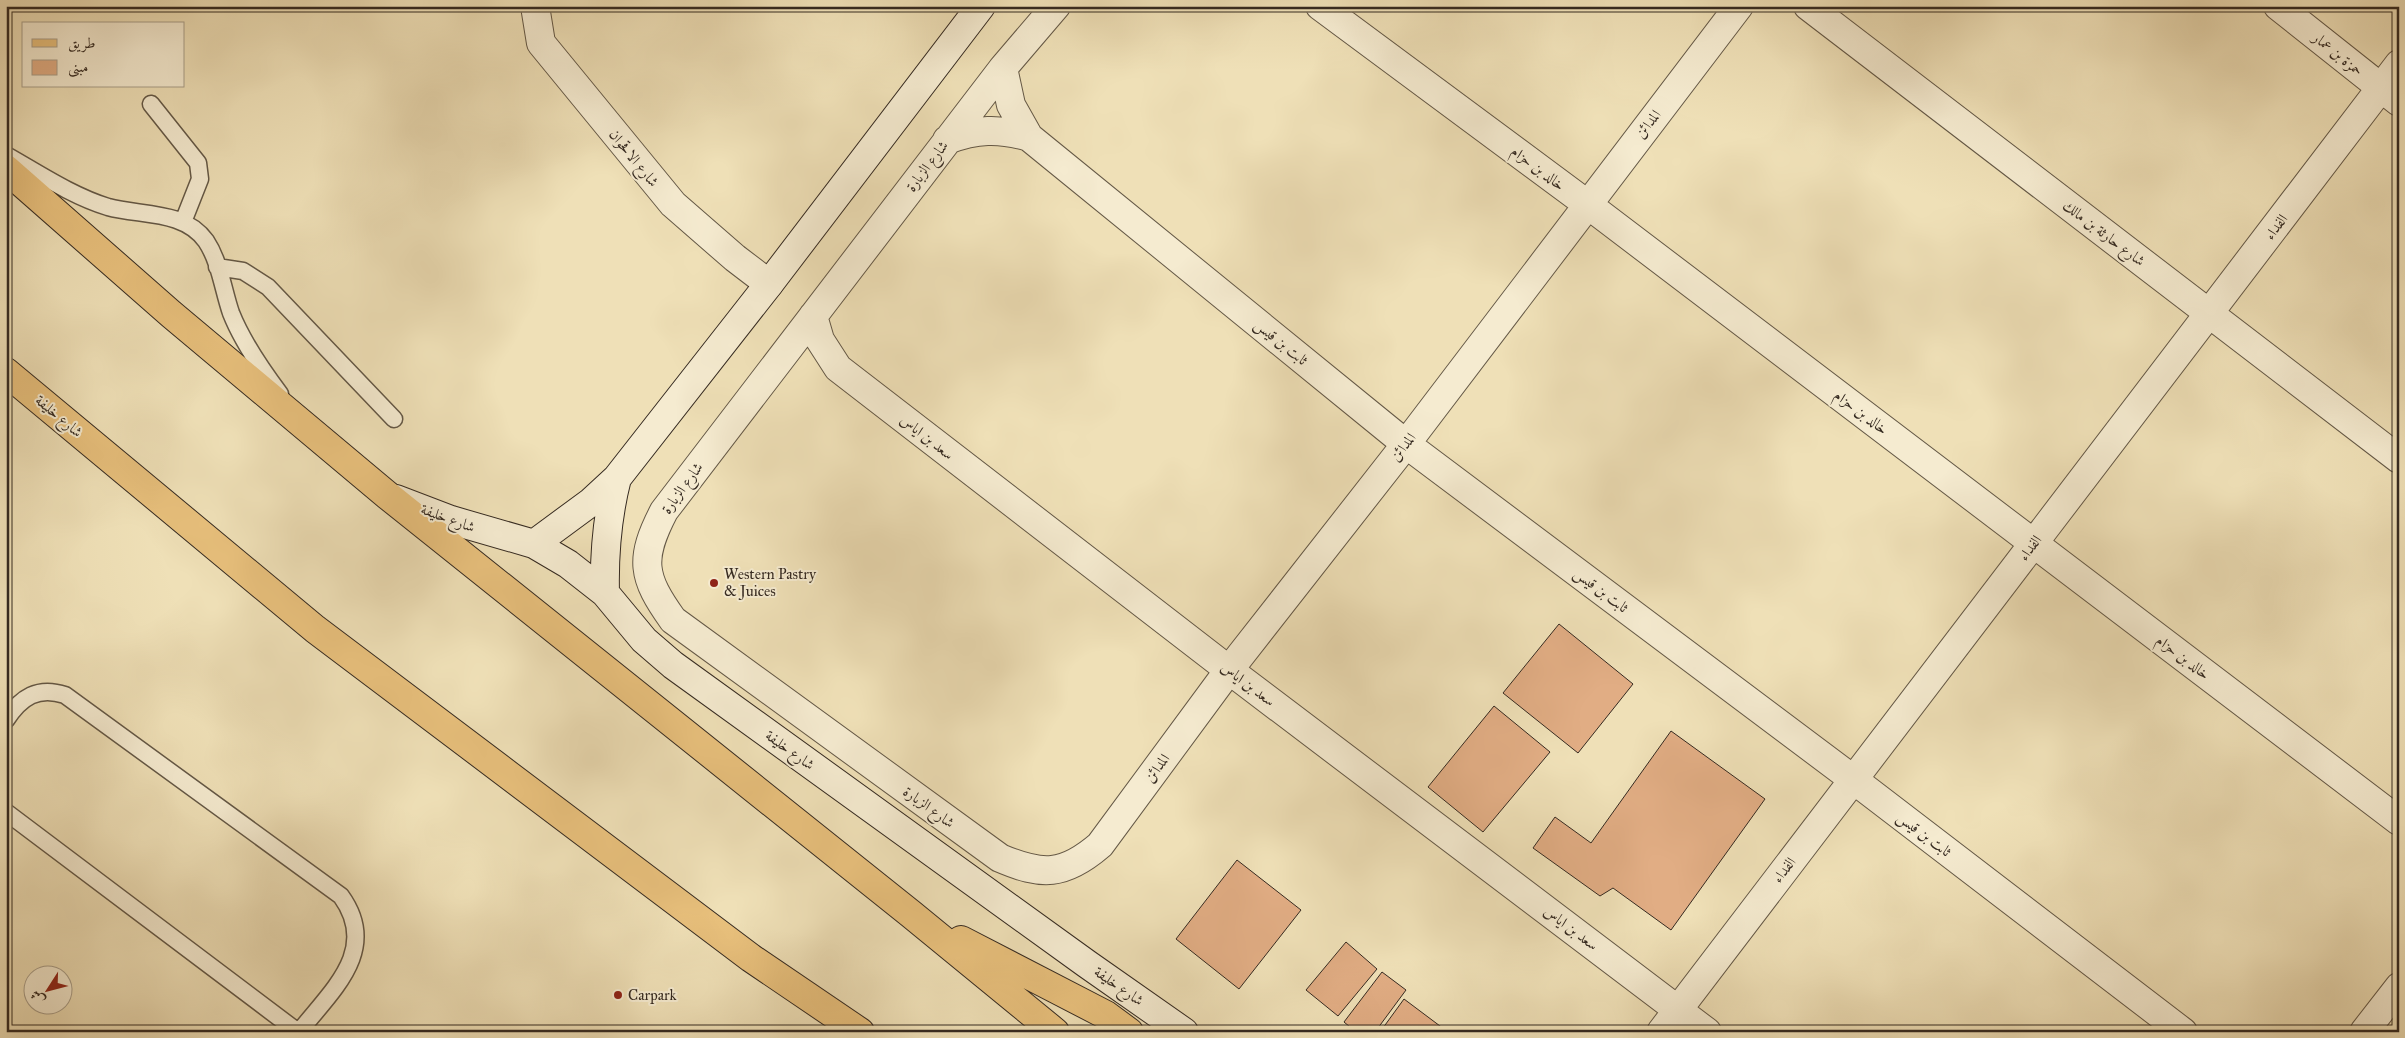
<svg xmlns="http://www.w3.org/2000/svg" width="2405" height="1038" viewBox="0 0 2405 1038" font-family="'IM FELL Great Primer',Amiri,serif">
<style>
.building{fill:#e1ad84;stroke:#352a21}
.lines{fill:none;stroke-linecap:round;stroke-linejoin:round}
.lane-casing{stroke:#645846;stroke-width:19}
.street-casing{stroke:#645846;stroke-width:30}
.secondary-casing{stroke:#352a21;stroke-width:30}
.primary-casing{stroke:#352a21;stroke-width:30}
.lane{stroke:#f5ebd0;stroke-width:16}
.street{stroke:#f5ebd0;stroke-width:28}
.secondary{stroke:#f5ebd0;stroke-width:28}
.primary{stroke:#e8c07c;stroke-width:28}
.poi-dot{fill:#8f2418;stroke:#f5ebd0;stroke-width:2}
.labels{text-anchor:middle;stroke-width:4;stroke-linejoin:round;paint-order:stroke}
.street-label{font-size:15px;fill:#352a21;stroke:#f5ebd0}
.poi-label{font-size:15px;fill:#352a21;stroke:#f5ebd0;text-anchor:start}
</style>
<rect width="100%" height="100%" fill="#efe0b7"/>
<filter id="stains"><feTurbulence type="fractalNoise" baseFrequency=".004" numOctaves="4"/><feColorMatrix values="0 0 0 0 .2 0 0 0 0 .09 0 0 0 0 .02 0 0 0 .5 -.17"/></filter>
<radialGradient id="worn" r=".72"><stop offset=".6" stop-color="#630" stop-opacity="0"/><stop offset="1" stop-color="#630" stop-opacity=".3"/></radialGradient>
<path class="building" d="M1559,624L1633,684L1578,753L1503,693Z
M1494,706L1550,752L1483,832L1428,787Z
M1671,731L1765,799L1671,930L1613,888L1600,896L1533,848L1555,817L1591,843Z
M1237,860L1301,910L1239,989L1176,939Z
M1346,942L1377,969L1338,1016L1306,990Z
M1382,972L1406,990L1375,1032H1356L1344,1022Z
M1404,999L1448,1032H1380Z"/>
<g class="lines">
<g class="lane-casing">
<path id="lane" d="M151,104L198,163L200,179L183,222
M6,155C38,173 72,196 108,207C141,216 184,210 206,241C220,262 223,290 231,313C242,341 262,370 280,394
M217,267L243,271L268,287L394,419
M6,720C21,697 38,686 65,695L341,896C380,950 332,990 299,1032
M6,812L298,1032"/>
</g>
<g class="street-casing">
<path id="street" d="M535,6L541,43L673,204L735,258L769,284
M1056,6L1003,68L664,511C639,559 642,577 673,620L1000,858C1042,876 1064,876 1100,845L1229,670L1406,444L1739,6
M1320,6L1587,204L2399,821
M1808,6L2399,459
M2278,6L2399,102
M1003,68L1011,105L1029,137L1406,444L1854,780L2183,1032
M947,140C976,129 999,128 1029,137
M813,316L820,340L838,368L1229,670L1707,1032
M1661,1032L2399,64
M2364,1032L2399,987"/>
</g>
<g class="secondary-casing">
<path id="secondary" d="M396,499L451,520L534,544L568,564L605,593L644,640L673,665L1087,964L1184,1032
M534,544L591,502L617,478L769,284L981,6
M605,593C604,553 607,517 617,478"/>
</g>
<g class="primary-casing">
<path id="primary" d="M6,169L171,314L387,495L911,914L1055,1032
M6,372L315,629L751,958L860,1032
M961,940L1106,1015L1129,1032"/>
</g>
<use href="#lane" class="lane"/>
<use href="#street" class="street"/>
<use href="#secondary" class="secondary"/>
<use href="#primary" class="primary"/>
</g>
<g class="poi-dot">
<circle cx="714" cy="583" r="5"/>
<circle cx="618" cy="995" r="5"/>
</g>
<g class="labels">
<g class="street-label">
<text transform="translate(2338 54) rotate(39)" y="5">حمزة بن عمار</text>
<text transform="translate(1648 124) rotate(-52)" y="5">المدائن</text>
<text transform="translate(634 158) rotate(51)" y="5">شارع الاقحوان</text>
<text transform="translate(927 166) rotate(-53)" y="5">شارع الزبارة</text>
<text transform="translate(1538 168) rotate(37)" y="5">خالد بن حزام</text>
<text transform="translate(2276 227) rotate(-53)" y="5">الفداء</text>
<text transform="translate(2104 233) rotate(37)" y="5">شارع حارثة بن مالك</text>
<text transform="translate(1281 342) rotate(39)" y="5">ثابت بن قيس</text>
<text transform="translate(1861 412) rotate(37)" y="5">خالد بن حزام</text>
<text transform="translate(59 416) rotate(40)" y="5">شارع خليفة</text>
<text transform="translate(927 437) rotate(38)" y="5">سعد بن اياس</text>
<text transform="translate(1403 447) rotate(-52)" y="5">المدائن</text>
<text transform="translate(682 488) rotate(-54)" y="5">شارع الزبارة</text>
<text transform="translate(448 518) rotate(20)" y="5">شارع خليفة</text>
<text transform="translate(2030 548) rotate(-53)" y="5">الفداء</text>
<text transform="translate(1601 590) rotate(37)" y="5">ثابت بن قيس</text>
<text transform="translate(2183 657) rotate(37)" y="5">خالد بن حزام</text>
<text transform="translate(1248 684) rotate(37)" y="5">سعد بن اياس</text>
<text transform="translate(790 750) rotate(36)" y="5">شارع خليفة</text>
<text transform="translate(1157 768) rotate(-54)" y="5">المدائن</text>
<text transform="translate(929 807) rotate(36)" y="5">شارع الزبارة</text>
<text transform="translate(1924 834) rotate(37)" y="5">ثابت بن قيس</text>
<text transform="translate(1784 870) rotate(-52)" y="5">الفداء</text>
<text transform="translate(1571 928) rotate(37)" y="5">سعد بن اياس</text>
<text transform="translate(1119 986) rotate(35)" y="5">شارع خليفة</text>
</g>
<g class="poi-label">
<text x="724" y="579">Western Pastry<tspan x="724" dy="17">&amp; Juices</tspan></text>
<text x="628" y="1000">Carpark</text>
</g>
</g>
<rect width="2405" height="1038" fill="none" stroke="#efe0b7" stroke-width="25"/>
<rect x="8" y="8" width="2390" height="1023" fill="none" stroke="#352a21" stroke-width="2.5"/>
<rect x="12" y="12" width="2380" height="1013" fill="none" stroke="#352a21"/>
<rect x="22" y="22" width="162" height="65" fill="#f5ebd0" stroke="#a89e8a"/>
<rect x="32" y="39" width="25" height="8" fill="#e8c07c" stroke="#a89e8a"/>
<text x="68" y="48" font-size="15" fill="#352a21">طريق</text>
<rect x="32" y="60" width="25" height="15" fill="#e1ad84" stroke="#a89e8a"/>
<text x="68" y="72" font-size="15" fill="#352a21">مبنى</text>
<g transform="translate(48 990) rotate(234)"><circle r="24" fill="#f5ebd0" stroke="#a89e8a"/>
<path d="M0-4L9 19L0 12L-9 19Z" fill="#8f2418"/>
<text y="-8" font-size="14" font-weight="bold" text-anchor="middle" fill="#352a21">ش</text>
</g>
<rect width="100%" height="100%" filter="url(#stains)"/>
<rect width="100%" height="100%" fill="url(#worn)"/>
</svg>
